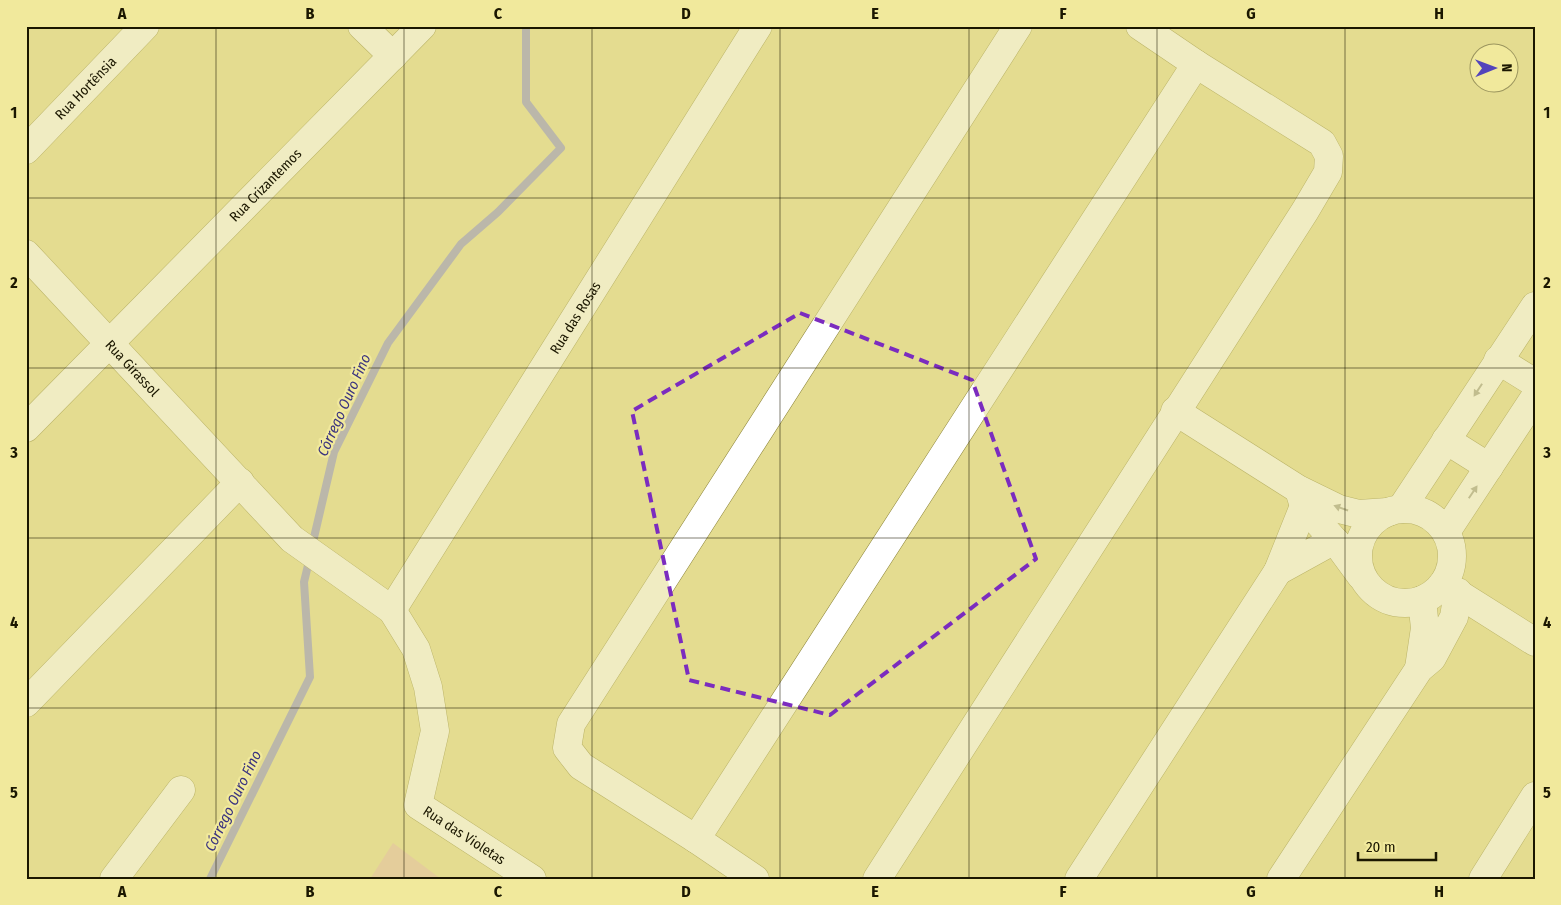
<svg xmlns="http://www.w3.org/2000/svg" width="1561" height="905" viewBox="0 0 1561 905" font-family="'Fira Sans Condensed',sans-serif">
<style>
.green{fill:#e5baa9}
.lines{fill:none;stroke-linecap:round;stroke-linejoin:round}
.stream{stroke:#8a8bc9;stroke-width:8}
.street-casing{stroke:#8c8438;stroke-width:29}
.street{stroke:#fff;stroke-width:28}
.oneway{fill:#98978c}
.marked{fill:none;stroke:#7b2cbf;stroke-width:4;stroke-dasharray:10 6;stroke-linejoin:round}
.grid{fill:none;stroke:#1b1700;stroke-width:1;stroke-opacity:0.55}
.labels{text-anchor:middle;stroke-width:4.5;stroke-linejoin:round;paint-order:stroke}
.street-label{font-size:14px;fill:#1b1700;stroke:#f1e99c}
.water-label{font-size:15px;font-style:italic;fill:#3b347f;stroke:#f1e99c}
.neatline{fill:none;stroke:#1b1700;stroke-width:2}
.grid-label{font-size:16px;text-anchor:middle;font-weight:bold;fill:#1b1700}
</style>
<rect width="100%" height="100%" fill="#e4dc90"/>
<path class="green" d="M393,843L441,879H370Z"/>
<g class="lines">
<path class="stream" d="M312,546L334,452L388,343L461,244L498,212L561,148L526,102V26
M210,879L310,677L304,582L310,557"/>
<g class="street-casing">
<g id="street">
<path d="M362,26L393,56"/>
<path id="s1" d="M26,150L145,26"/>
<path id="s2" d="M26,254L292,539L392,610L416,649L428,687L435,731L418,805L532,879"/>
<path d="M1498,360L1535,383"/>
<path d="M1175,411L1298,489L1339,509L1359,514L1388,512"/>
<path id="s3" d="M26,428L422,26"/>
<path d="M1446,440L1489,467"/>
<path d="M1299,490L1304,506L1339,546L1361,576"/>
<path d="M1401,509L1535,306"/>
<circle cx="1405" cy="556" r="47"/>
<path d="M1446,532L1535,397"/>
<path d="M1278,571L1327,544L1336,542"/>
<path d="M1443,584L1535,642"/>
<path id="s4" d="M392,610L758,26"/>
<path d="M1419,668L1425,628L1422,600"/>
<path d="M26,703L240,482"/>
<path d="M696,839L1196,64"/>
<path d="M114,879L181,790"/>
<path d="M755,879L696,839L581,766L567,748L571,724L1018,26"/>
<path d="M877,879L1305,211L1328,172L1329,156L1322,143L1196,64L1140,26"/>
<path d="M1079,879L1278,571L1304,506"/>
<path d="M1281,879L1419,669L1432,658L1454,617L1458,592"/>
<path d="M1483,879L1535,796"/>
</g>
</g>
<use href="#street" class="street"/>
</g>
<defs><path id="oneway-solid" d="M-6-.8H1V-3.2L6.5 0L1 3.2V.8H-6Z" transform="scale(1.25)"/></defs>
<g class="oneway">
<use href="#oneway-solid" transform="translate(1478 390) rotate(123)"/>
<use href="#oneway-solid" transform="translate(1473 492) rotate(-56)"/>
<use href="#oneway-solid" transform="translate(1341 508) rotate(-161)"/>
</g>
<path d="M0 0H1561V905H0ZM800,313L972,380L1036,559L830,715L689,680L632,411Z" fill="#e4dc90" fill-opacity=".55" fill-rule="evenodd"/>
<path class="marked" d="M800,313L972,380L1036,559L830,715L689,680L632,411Z"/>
<path class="grid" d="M216,26V879M404,26V879M592,26V879M780,26V879M969,26V879M1157,26V879M1345,26V879M26,198H1535M26,368H1535M26,538H1535M26,708H1535"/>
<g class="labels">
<g class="street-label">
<text dy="5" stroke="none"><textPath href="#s1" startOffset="86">Rua Hortênsia</textPath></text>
<text dy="5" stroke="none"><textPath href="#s3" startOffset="341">Rua Crizantemos</textPath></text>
<text dy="5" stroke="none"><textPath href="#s4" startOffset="345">Rua das Rosas</textPath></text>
<text dy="5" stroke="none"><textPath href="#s2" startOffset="156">Rua Girassol</textPath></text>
<text dy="5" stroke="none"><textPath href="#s2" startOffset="774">Rua das Violetas</textPath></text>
</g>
<g class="water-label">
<text transform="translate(344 405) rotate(-66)" y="5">Córrego Ouro Fino</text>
<text transform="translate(233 801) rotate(-64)" y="5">Córrego Ouro Fino</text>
</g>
</g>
<rect width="1561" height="905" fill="none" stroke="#f1e99c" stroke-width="55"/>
<g transform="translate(1494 68) rotate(89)"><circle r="24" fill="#f1e99c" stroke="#9b955e"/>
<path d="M0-4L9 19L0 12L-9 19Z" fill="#5344bb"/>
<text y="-8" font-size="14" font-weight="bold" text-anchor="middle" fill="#1b1700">N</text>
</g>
<path d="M1358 852v8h78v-8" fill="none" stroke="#1b1700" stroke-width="2.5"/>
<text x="1366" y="852" font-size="15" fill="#1b1700" stroke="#f1e99c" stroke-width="4" paint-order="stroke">20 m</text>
<rect x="28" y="28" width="1506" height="850" class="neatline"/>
<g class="grid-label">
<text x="122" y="19">A</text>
<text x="310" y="19">B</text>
<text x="498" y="19">C</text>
<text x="686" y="19">D</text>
<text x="875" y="19">E</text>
<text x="1063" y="19">F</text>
<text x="1251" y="19">G</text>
<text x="1439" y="19">H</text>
<text x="14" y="118">1</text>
<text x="1547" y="118">1</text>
<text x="14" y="288">2</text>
<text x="1547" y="288">2</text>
<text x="14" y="458">3</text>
<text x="1547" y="458">3</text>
<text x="14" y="628">4</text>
<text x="1547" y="628">4</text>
<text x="14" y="798">5</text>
<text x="1547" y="798">5</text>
<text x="122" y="897">A</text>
<text x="310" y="897">B</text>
<text x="498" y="897">C</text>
<text x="686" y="897">D</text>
<text x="875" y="897">E</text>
<text x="1063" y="897">F</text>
<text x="1251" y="897">G</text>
<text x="1439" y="897">H</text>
</g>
</svg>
